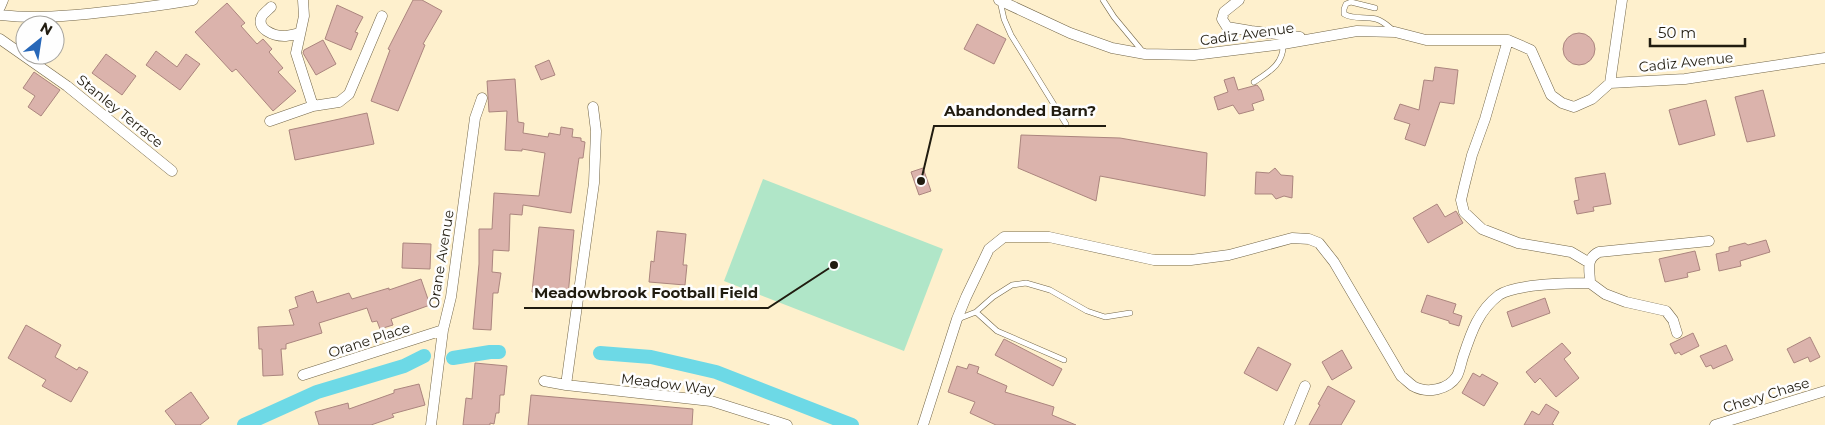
<svg xmlns="http://www.w3.org/2000/svg" width="1825" height="425" viewBox="0 0 1825 425" font-family="Montserrat,sans-serif">
<style>
.green{fill:#b0e6c8}
.lines{fill:none;stroke-linecap:round;stroke-linejoin:round}
.canal{stroke:#6dd9e6;stroke-width:14}
.building{fill:#dbb3ac;stroke:#ab857e}
.service-casing{stroke:#736648;stroke-width:6}
.minor-casing{stroke:#736648;stroke-width:11}
.service{stroke:#fff;stroke-width:5}
.minor{stroke:#fff;stroke-width:10}
.labels{text-anchor:middle;stroke-width:5;stroke-linejoin:round;paint-order:stroke}
.street-label{font-size:14px;fill:#211c10;stroke:#fefefe}
.leader{fill:none;stroke:#211c10;stroke-width:2}
.callout-dot{fill:#211c10;stroke:#fefefe;stroke-width:2}
.callout-label{font-size:15px;text-anchor:middle;font-weight:bold;fill:#211c10;stroke:#fefefe;stroke-width:5;stroke-linejoin:round;paint-order:stroke}
</style>
<rect width="100%" height="100%" fill="#fef0cd"/>
<path class="green" d="M763,179L943,249L904,351L724,281Z"/>
<g class="lines">
<path class="canal" d="M600,353L651,357L716,372L852,425
M453,358L490,352H499
M244,425L317,392L404,366L424,356"/>
</g>
<path class="building" d="M413,0H422L442,11L423,44L425,45L398,111L371,101L390,50L388,49Z
M227,3L245,23L241,26L257,44L263,39L272,49L269,52L283,68L278,72L296,91L273,111L236,69L232,72L195,32Z
M337,5L363,17L355,32L358,33L351,50L325,39Z
M977,24L1006,39L994,64L964,49Z
M1563 49a16 16 0 1 1 32 0a16 16 0 1 1-32 0Z
M323,40L336,64L316,75L303,53L304,50Z
M156,51L177,67L186,54L200,64L180,90L146,65Z
M106,54L136,76L122,95L92,73Z
M549,60L555,75L541,80L535,66Z
M1435,67L1458,70L1454,104L1440,102L1425,146L1405,139L1410,124L1394,119L1400,104L1419,110L1424,80L1433,81Z
M34,72L60,90L41,116L28,107L35,96L23,88Z
M1234,77L1238,90L1257,85L1261,90L1264,100L1252,104L1254,110L1239,114L1233,105L1218,110L1214,97L1228,92L1224,80Z
M515,79L518,122L524,123L523,133L548,137L549,133L560,135L561,127L573,129L572,137L581,138V141L585,142L583,158H579L571,213L523,205L522,215L510,214L509,251L493,250L492,272L501,273L498,293H493L491,330L473,329L479,264V229H492L494,193L539,196L545,153L522,149V151L505,150L507,111L489,112L487,81Z
M1763,90L1775,136L1747,142L1735,97Z
M1706,100L1715,135L1679,145L1669,110Z
M367,113L374,144L295,160L289,130Z
M1021,135L1120,138L1207,153L1205,196L1100,176L1096,201L1018,168Z
M923,168L931,191L919,195L911,172Z
M1275,168L1281,175L1293,176L1292,198L1284,196L1276,199L1272,194H1255L1256,172L1269,173Z
M1605,173L1611,204L1593,207L1594,211L1577,214L1574,201L1579,200L1575,178Z
M1437,204L1445,217L1456,211L1463,223L1428,243L1413,218Z
M539,227L574,230L568,296L532,292Z
M657,231L686,234L683,265H687L685,285L649,282L651,261L654,262Z
M1766,240L1770,252L1740,261L1741,266L1719,271L1716,254L1729,251V247L1745,243L1748,245Z
M403,243L431,244L430,269L402,268Z
M1695,251L1700,270L1687,273L1688,277L1665,282L1659,259Z
M421,279L430,305L391,319L393,325L380,329L377,321L372,322L367,308L319,323L322,333L286,344V349H281L283,375L263,376L262,349H259L258,327L294,325L289,310L298,307L295,297L313,291L317,303L349,293L352,299L389,288V290Z
M1427,295L1456,304L1453,313L1462,316L1459,326L1449,323V321L1421,312Z
M1545,298L1550,313L1512,327L1507,312Z
M26,325L61,345L55,357L77,370L79,367L88,372L71,402L42,386L46,380L8,358Z
M1693,333L1699,346L1681,355L1679,352L1675,354L1670,344Z
M1810,337L1820,357L1810,362L1808,357L1794,363L1787,349Z
M1004,339L1062,369L1053,386L995,355Z
M1562,343L1571,353L1564,359L1579,378L1556,397L1540,378L1535,383L1526,372Z
M1726,345L1733,360L1713,369L1711,365L1706,367L1700,356Z
M1258,347L1291,364L1277,391L1244,373Z
M1342,350L1352,368L1332,380L1322,362Z
M475,363L507,366L504,395H500L499,413H496L494,424L490,423V425H463L466,398L472,399Z
M969,364L979,367L977,373L1007,386L1005,392L1054,407L1052,415L1076,425H996L970,413L975,402L948,392L957,366L967,369Z
M1473,373L1480,377L1482,374L1498,383L1484,406L1462,393Z
M419,384L425,405L392,414L394,417L371,425H319L315,412L348,403L349,409L394,393V390Z
M1328,386L1355,401L1341,425H1309L1320,405L1318,404Z
M191,392L209,418L200,425H176L165,411Z
M531,395L693,409L692,425H528Z
M1546,404L1559,412L1552,424L1554,425H1524L1532,411L1539,415Z"/>
<g class="lines">
<g class="service-casing">
<path id="service" d="M1103,0L1114,17L1143,52
M1000,1L1004,19L1011,35L1066,124
M1375,8L1351,2L1346,4L1344,9V14C1354,20 1365,16 1376,19C1383,21 1388,26 1393,30
M1254,82C1269,72 1284,64 1283,44
M976,312L997,331L1064,360
M958,319L976,312L993,297L1012,285L1026,283L1050,290L1087,311L1105,317L1130,313"/>
</g>
<g class="minor-casing">
<path id="minor" d="M999,0L1070,33L1112,48L1145,54L1194,55L1283,44L1357,31L1395,32L1426,40H1508
M1239,0L1224,12L1222,19L1227,27L1251,31L1300,37
M0,7L3,0
M271,7C268,10 264,13 262,16C255,29 274,36 284,36C289,36 295,34 300,33
M0,15C35,19 69,16 104,12C134,9 163,5 193,0
M0,39L67,86L172,171
M1610,83L1685,79L1825,58
M1610,83L1622,0
M313,106L339,102L349,94L382,16
M270,121L313,106L296,53L304,16L303,0
M1588,262L1571,252L1518,243L1482,229L1464,212L1461,200L1464,187L1472,155L1485,119L1508,40L1531,50L1551,95L1562,103L1574,107L1592,99L1610,83
M1590,283L1605,294L1626,302L1666,311L1673,320L1677,333
M303,375L443,330
M544,381L566,385L711,401L787,425
M566,385L594,183L596,131L593,107
M431,425L443,330L451,297L475,118L482,98
M923,425L957,319L966,297L989,249L1004,237H1049L1154,260H1191L1229,255L1292,238L1309,239L1319,243L1334,262L1401,376C1405,379 1409,383 1413,386C1427,394 1448,390 1457,376C1460,370 1461,363 1463,357C1471,333 1478,311 1499,295C1515,284 1570,283 1590,283C1590,270 1585,259 1599,252L1709,241
M1289,425L1305,386
M1715,425L1825,391"/>
</g>
<use href="#service" class="service"/>
<use href="#minor" class="minor"/>
</g>
<g class="labels">
<g class="street-label">
<text transform="translate(1247 34) rotate(-8)" y="5">Cadiz Avenue</text>
<text transform="translate(1686 62) rotate(-6)" y="5">Cadiz Avenue</text>
<text transform="translate(120 111) rotate(39)" y="5">Stanley Terrace</text>
<text transform="translate(441 259) rotate(-81)" y="5">Orane Avenue</text>
<text transform="translate(369 340) rotate(-18)" y="5">Orane Place</text>
<text transform="translate(668 384) rotate(7)" y="5">Meadow Way</text>
<text transform="translate(1766 395) rotate(-17)" y="5">Chevy Chase</text>
</g>
</g>
<path class="leader" d="M921 181L934 126H1106M834 265L768 308H524"/>
<g class="callout-dot">
<circle cx="921" cy="181" r="5"/>
<circle cx="834" cy="265" r="5"/>
</g>
<g class="callout-label">
<text x="1020" y="116">Abandonded Barn?</text>
<text x="646" y="298">Meadowbrook Football Field</text>
</g>
<g transform="translate(40 40) rotate(30)"><circle r="24" fill="#fefefe" stroke="#a6a49f"/>
<path d="M0-4L9 19L0 12L-9 19Z" fill="#2767b8"/>
<text y="-8" font-size="14" font-weight="bold" text-anchor="middle" fill="#211c10">N</text>
</g>
<path d="M1650 38v8h95v-8" fill="none" stroke="#211c10" stroke-width="2.5"/>
<text x="1658" y="38" font-size="15" fill="#211c10" stroke="#fefefe" stroke-width="4" paint-order="stroke">50 m</text>
</svg>
